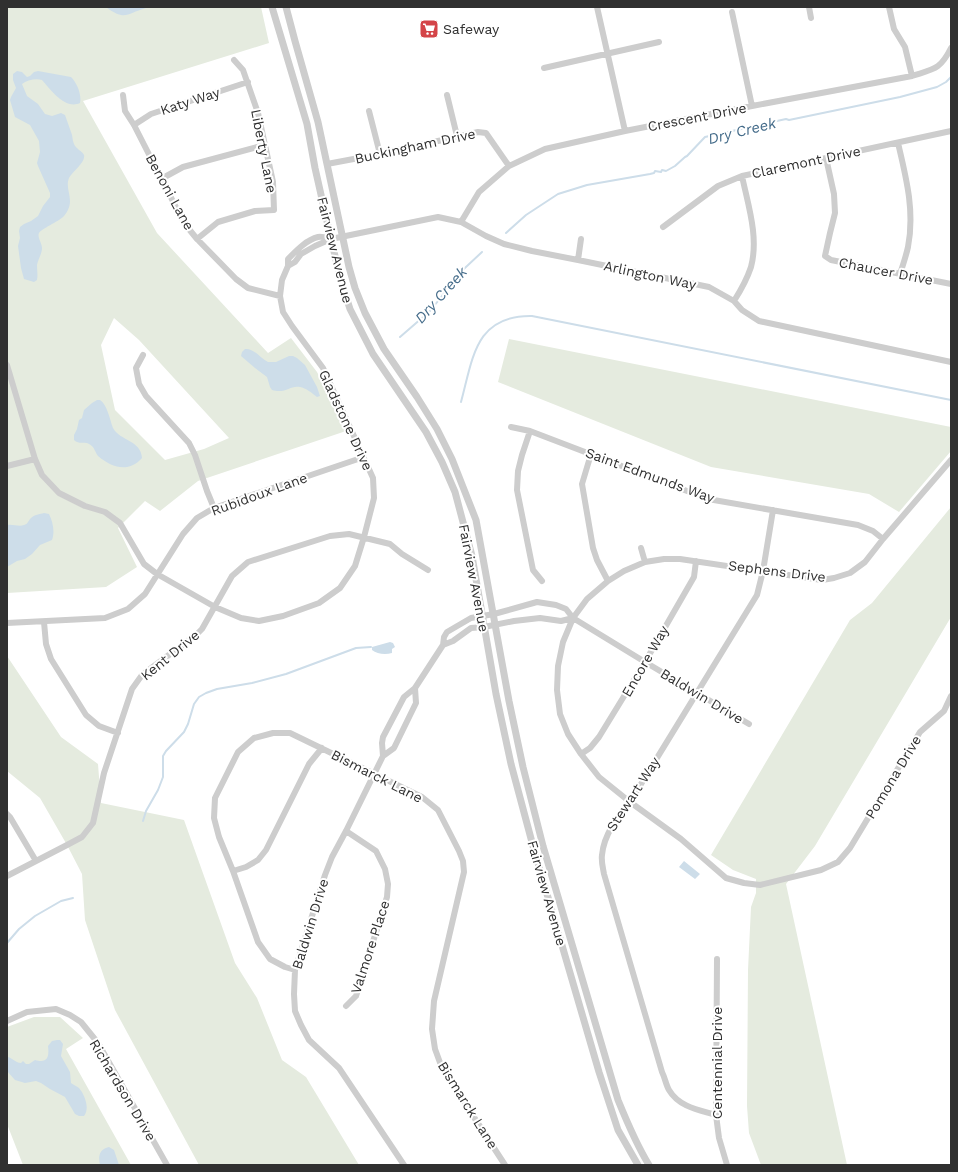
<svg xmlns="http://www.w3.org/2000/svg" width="958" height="1172" viewBox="0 0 958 1172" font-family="'Work Sans',sans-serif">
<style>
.green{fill:#e5ebdf;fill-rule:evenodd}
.water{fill:#cddde9}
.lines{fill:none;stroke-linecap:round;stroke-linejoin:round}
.stream{stroke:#cddde9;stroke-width:2}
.minor{stroke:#cdcdcd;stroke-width:6}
.tertiary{stroke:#cdcdcd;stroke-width:7}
.labels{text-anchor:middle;stroke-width:4;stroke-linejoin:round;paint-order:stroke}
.poi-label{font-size:14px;fill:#303030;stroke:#fff;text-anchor:start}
.street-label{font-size:14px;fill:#303030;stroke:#fff}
.water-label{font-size:15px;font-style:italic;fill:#456c8a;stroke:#fff}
</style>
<rect width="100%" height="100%" fill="#fff"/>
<path class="green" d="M7,7H261L269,43L83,101L157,233L268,353L291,338L317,372L335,407L346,431L198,481L160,511L145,501L118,528L137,567L106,587L7,593ZM114,318L139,340L229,438L204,449L165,460L115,410L101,345Z
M509,339L951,427V451L899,512L869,494L711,467L498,382Z
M951,507V617L815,846L786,884L847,1165H761L749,1133L747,1106L748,970L751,907L756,893V879L733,870L711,855L850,620L872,603Z
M7,656L61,737L98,764L101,803L184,820L235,963L257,998L282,1060L306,1077L359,1165H199L115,1010L85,920L82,874L67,845L40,798L7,771Z
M34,1017H60L83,1038L66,1049L131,1165H23L7,1124V1027Z"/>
<path class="water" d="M106,7H165C159,8 152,7 146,8C127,13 126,22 106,7Z
M17,71L22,72L27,77L30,76L34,72L38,71L71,77C77,83 82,95 80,103C65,110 51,90 42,80C36,78 27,80 22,84L27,96L38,104L45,114L52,116L61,113L65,115C67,121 69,126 71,132C73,136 72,140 74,144C76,149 82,151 84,155C86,162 72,172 69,178C64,191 77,200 64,216C58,222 41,229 39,233C37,237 42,243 42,248C42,254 38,259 37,265C37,270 38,275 37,280L34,282L24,279L21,268L18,246L20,238L19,231L20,227L24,224L31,221L38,216L43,206L50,197V193L38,166L37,163L40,152L39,141L30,125L15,117L10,100L11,97L16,88L13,80V74Z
M245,349C254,348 260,358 268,362H276L289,356H293L297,358L305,365L317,387L320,396L317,397C312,393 306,388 300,387C290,385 286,394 272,390L270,387L267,377L255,368L241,356L242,352Z
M97,400H100C107,404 110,420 113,428C120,441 141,440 142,458C129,473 112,468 98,456C95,452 94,446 89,444C84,441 79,445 74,440V435L77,429L79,420L82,418L84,410L92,403Z
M44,513L49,514C53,522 55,532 52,540L40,545L32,554L25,559L17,561L7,567V525C13,524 19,527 24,525C28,524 28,521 31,518C34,515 40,514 44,513Z
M390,642L393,643L395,647L392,649V653C385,655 377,654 372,650V647Z
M684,861L700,874L695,879L679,867Z
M57,1040H60L63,1044L61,1056L70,1072L71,1083C73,1085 77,1086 79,1088C85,1095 90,1109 84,1116H79L75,1114L65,1097L50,1089L41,1083L36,1081L25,1083L15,1080L7,1071V1057C12,1057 15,1063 21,1063L23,1061L26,1064H29L35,1060C49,1064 49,1055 48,1046L52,1041Z
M109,1147L114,1150L119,1165H100C98,1157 99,1149 109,1147Z"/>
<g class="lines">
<path class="stream" d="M506,233L526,215L558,194L587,185L650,174L654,173L655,171L661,172L662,170L666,171L675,166L685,157L687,156L705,137L786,119L789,120L900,97L937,87L946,82L951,77
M400,337L430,311L442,296L451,281L482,252
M461,402C473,358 475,315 532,316L951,400
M143,821L146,811L158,790L163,777V756L166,751L184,732L188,724L194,704L199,697L206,693L217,689L252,683L286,674L356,648L371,647
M7,943L19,929L35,916L61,901L73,898"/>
<path class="minor" d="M597,7L625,131
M809,7L811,18
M889,7L894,29L905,47L912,76
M732,12L752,106
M544,68L659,42
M123,95L125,111L134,125L184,223L197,239L236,279L248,288L280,296
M447,95L457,136
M369,111L380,154
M134,125L151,114L248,82
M898,143C906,177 915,211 908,247C906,256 903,265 900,274
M826,158L834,194L835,213L830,233L825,256L831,260L951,284
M327,164L380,154L478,132L486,133L509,166
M161,179L183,167L265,145
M461,222L479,192L509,166L545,149L625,131L752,106L912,76C934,69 940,70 951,48
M663,227L718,186L742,176L951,131
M197,239L218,222L255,211L274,210L273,182L258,113L243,70L234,60
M578,260L581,239
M288,266L295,262L301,254L315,246L331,239L438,217L461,222L486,236L504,244L532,251L578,260L709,287L734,301L742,310L759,321L951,362
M734,301C741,290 747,279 751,267C759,237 748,205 742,176
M143,355L136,368L139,384L146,396L189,443L195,455L207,491L214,508
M7,365L35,459L42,475L59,493L85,506L105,512L120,523L144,564L157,574L215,607L241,618L259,621L283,616L319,603L340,588L355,566L364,537L374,498L373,478L323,368L292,326L283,312L280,296L282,280L288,266V259C296,251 306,240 318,237C322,236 327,238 331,239
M511,427L530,431L708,499L858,525L873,531L883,539
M530,431L522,455L518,471L517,490L533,570L542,581
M591,454L582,484L593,548L597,560L608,581
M951,460L883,539L865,562L850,573L834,578L822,580L680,559H664L645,562L624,571L608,581L587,599L573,618L563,642L558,666L557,690L560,714L568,734L581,754L599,777L630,802L681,839L726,878L744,883L760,885L821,870L838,862L850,848L920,732L944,711L951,696
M7,466L35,459
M641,548L645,562
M44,622L46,644L51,659L86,715L99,726L118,733
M7,623L105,618L128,609L145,594L183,534L197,518L214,508L364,457
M443,645L453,641L471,628L484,627L514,621L540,618L561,621L573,618
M581,754L590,748L599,737L645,662L694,577L696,561
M383,756L394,748L416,703L415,688
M7,814L10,817L36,861
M233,871L246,867L258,860L266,850L309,764L322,748
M7,876L67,845L82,837L93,823L104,773L132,689L142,675L197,634L202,629L232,576L248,562L330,536L349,534L390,544L402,554L428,570
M717,959L716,1115L719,1138L727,1165
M295,970L285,967L270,959L258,942L233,871L219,837L214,818L215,798L238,752L254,738L273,733H290L422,797L438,810L459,851L463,861L464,872L434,1001L432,1029L435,1049L442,1068L505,1165
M346,1006L356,996L387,897L388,884L385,869L376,851L346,831
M7,1021L27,1012L56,1009L70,1015L81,1022L98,1043L167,1165
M716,1115C699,1110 679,1107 669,1090C666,1085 665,1078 662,1072L604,874C603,868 601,861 602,855C604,834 617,818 630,802L757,595L763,571L773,510
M404,1165L339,1068L309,1040L301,1025L295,1011L294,994L295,970L325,875L332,857L346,831L383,756L382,743L383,737L404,697L415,688L443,645L444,637L447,632L471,618L494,614L537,602L556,605L566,609L573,618L645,662L749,724"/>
<path class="tertiary" d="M272,7L307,124L315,168L331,239L341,281L350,309L373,354L426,432L442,462L455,492L472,556L496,694L511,764L533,846L599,1072L618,1130L638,1165
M286,7L295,41L318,122L349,267L355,288L365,313L384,349L417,397L437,429L452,459L476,520L509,701L523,767L543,846L618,1100C627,1122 636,1144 649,1165"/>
</g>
<defs>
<g id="supermarket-square" transform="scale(1)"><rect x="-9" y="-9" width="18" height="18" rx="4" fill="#d44448" stroke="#fff"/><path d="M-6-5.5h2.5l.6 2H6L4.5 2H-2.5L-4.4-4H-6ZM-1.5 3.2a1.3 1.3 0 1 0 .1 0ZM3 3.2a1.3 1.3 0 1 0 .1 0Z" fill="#fff"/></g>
</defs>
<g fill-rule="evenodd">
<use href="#supermarket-square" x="429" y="29"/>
</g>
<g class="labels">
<g class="poi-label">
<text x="443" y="34">Safeway</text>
</g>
<g class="street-label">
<text transform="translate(190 101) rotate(-18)" y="5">Katy Way</text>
<text transform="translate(697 117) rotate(-11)" y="5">Crescent Drive</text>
<text transform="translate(415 146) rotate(-12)" y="5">Buckingham Drive</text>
<text transform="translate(264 151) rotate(79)" y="5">Liberty Lane</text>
<text transform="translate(806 162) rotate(-12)" y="5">Claremont Drive</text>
<text transform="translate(170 192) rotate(61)" y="5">Benoni Lane</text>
<text transform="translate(335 250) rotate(76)" y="5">Fairview Avenue</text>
<text transform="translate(886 271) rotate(11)" y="5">Chaucer Drive</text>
<text transform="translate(650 275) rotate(12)" y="5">Arlington Way</text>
<text transform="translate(346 420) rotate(65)" y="5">Gladstone Drive</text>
<text transform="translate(650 475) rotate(20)" y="5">Saint Edmunds Way</text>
<text transform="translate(259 494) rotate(-20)" y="5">Rubidoux Lane</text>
<text transform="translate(777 571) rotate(7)" y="5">Sephens Drive</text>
<text transform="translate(474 578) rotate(79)" y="5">Fairview Avenue</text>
<text transform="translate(170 655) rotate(-39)" y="5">Kent Drive</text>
<text transform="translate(645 661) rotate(-60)" y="5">Encore Way</text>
<text transform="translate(702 696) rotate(31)" y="5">Baldwin Drive</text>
<text transform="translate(377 776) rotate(27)" y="5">Bismarck Lane</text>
<text transform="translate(893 777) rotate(-59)" y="5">Pomona Drive</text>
<text transform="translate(633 794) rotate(-57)" y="5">Stewart Way</text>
<text transform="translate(547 893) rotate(74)" y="5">Fairview Avenue</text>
<text transform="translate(310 924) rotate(-73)" y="5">Baldwin Drive</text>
<text transform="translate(370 947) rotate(-72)" y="5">Valmore Place</text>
<text transform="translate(717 1063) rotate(-90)" y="5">Centennial Drive</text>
<text transform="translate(123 1090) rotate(59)" y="5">Richardson Drive</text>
<text transform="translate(468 1105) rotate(58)" y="5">Bismarck Lane</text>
</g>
<g class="water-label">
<text transform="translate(742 131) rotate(-14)" y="5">Dry Creek</text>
<text transform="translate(441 295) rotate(-48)" y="5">Dry Creek</text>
</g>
</g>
<rect width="958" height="1172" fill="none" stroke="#303030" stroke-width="16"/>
</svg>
